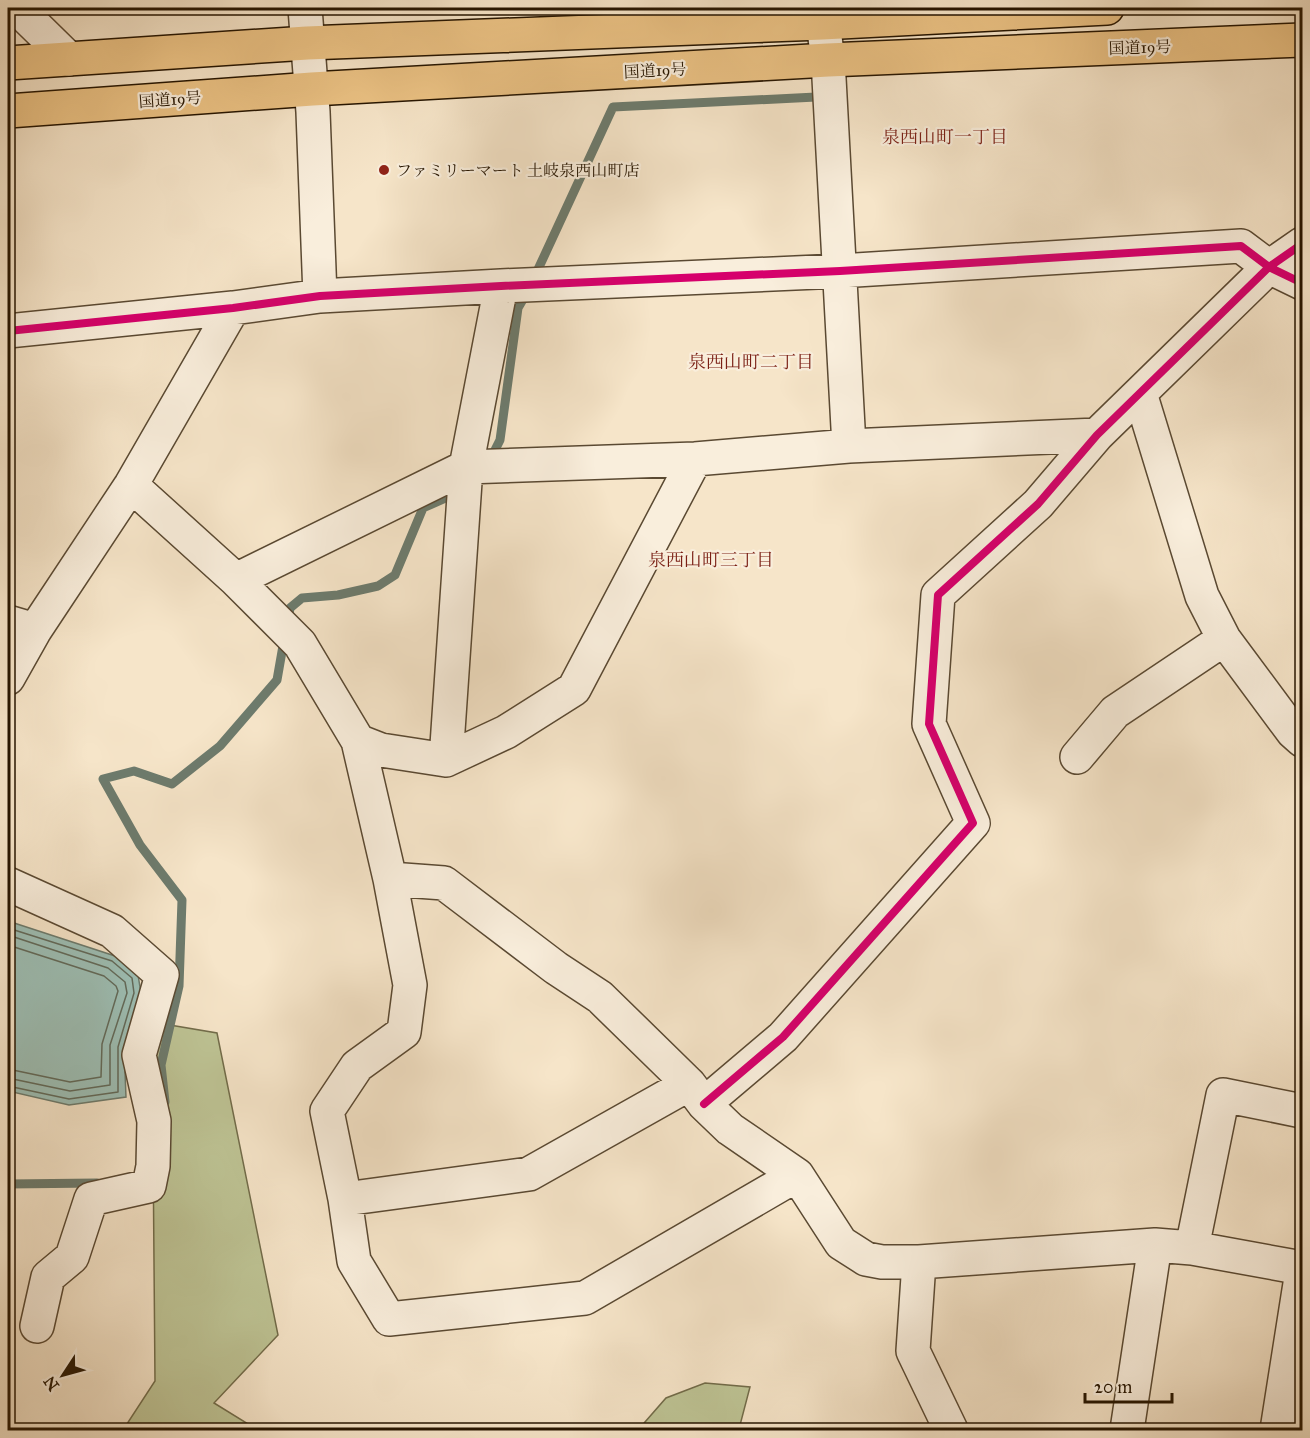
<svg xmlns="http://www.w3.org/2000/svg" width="1310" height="1438" viewBox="0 0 1310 1438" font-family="'IM FELL Great Primer','Noto Serif JP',serif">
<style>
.green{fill:#bec495;stroke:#726c4a;stroke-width:1.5}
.water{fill:#9dbfb5;stroke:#6d7b6d;stroke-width:1.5}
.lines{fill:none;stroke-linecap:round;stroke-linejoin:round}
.shore{stroke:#626a5a;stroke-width:1.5}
.stream{stroke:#6d7b6d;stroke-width:9}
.minor-casing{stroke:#5a4932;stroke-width:36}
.trunk-casing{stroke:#261500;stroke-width:36}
.minor{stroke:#f9eedc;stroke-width:33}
.trunk{stroke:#ebc284;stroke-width:33}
.cycleway-casing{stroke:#f9eedc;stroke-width:11}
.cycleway{stroke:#d6006c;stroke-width:8}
.poi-dot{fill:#8f2418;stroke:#f9eedc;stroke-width:2}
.labels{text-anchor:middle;stroke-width:4.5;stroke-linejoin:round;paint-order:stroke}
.street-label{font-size:16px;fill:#261500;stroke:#f9eedc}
.poi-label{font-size:16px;fill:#261500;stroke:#f9eedc;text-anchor:start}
.neighbourhood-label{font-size:18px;fill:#7a1f14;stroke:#f9eedc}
</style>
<rect width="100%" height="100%" fill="#f6e5c9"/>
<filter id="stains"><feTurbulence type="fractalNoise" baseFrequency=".00333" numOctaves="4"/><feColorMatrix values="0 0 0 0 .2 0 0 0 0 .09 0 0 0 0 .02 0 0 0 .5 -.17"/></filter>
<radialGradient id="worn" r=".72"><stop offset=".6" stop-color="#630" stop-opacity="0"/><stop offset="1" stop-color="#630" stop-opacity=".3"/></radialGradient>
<path class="green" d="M152,1022L217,1033L278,1335L214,1403L258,1430H123L155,1381Z
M705,1383L750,1387L739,1429L736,1430H638L666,1398Z"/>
<path class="water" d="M8,921L115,956L138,975L141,993L124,1047L126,1097L69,1105L8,1091Z"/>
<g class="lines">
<path class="shore" d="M8,928L112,961L132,978L134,993L118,1047V1092L69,1099L8,1086
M8,935L108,968L125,982L127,993L110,1045V1085L70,1091L8,1078
M8,945L104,976L116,986L118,991L102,1044L101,1077L70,1082L8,1069"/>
<path class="stream" d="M534,278L613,107L816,97
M490,460L500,440L518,308L528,291
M288,620L290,608L302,598L338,595L378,586L395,575L423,508L457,493
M165,1102L161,1065L179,986L182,900L140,845L103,779L134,771L172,784L220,746L277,680L284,640
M8,1184L97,1183"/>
<g class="minor-casing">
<path id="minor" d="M17,8L69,59
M305,8L313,112L320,296
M821,8L828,60L849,446
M8,331L233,308L320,296L501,286L840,271L1241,246L1269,267L1302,283
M1140,393L1202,596L1224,639L1293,732L1302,740
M131,485L236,580L300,644L358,741L381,750L446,760L506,732L574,689L695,459
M236,580L466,467L695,459L849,446L1097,435
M8,622L35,630
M8,678L35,630L131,485L233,308
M358,741L390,879L410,985L404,1032L357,1066L327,1111L345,1199L354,1261L389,1319L585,1298L797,1175
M1077,757L1115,712L1224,639
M446,760L466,467L501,286
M390,879L444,883L556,968L600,997L689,1084L704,1104L730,1129L797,1175L841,1243L866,1259L882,1262H919
M8,884L112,931L162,975L139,1055L154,1121L153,1166L149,1186L91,1199L72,1257L48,1277L37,1326
M704,1104L783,1037L973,823L929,724L938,595L1038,504L1097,435L1269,267L1302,244
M345,1199L529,1174L689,1084
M1192,1248L1223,1095L1302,1111
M951,1430L913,1351L919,1262L1155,1245L1192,1248L1302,1268
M1127,1430L1155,1245
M1277,1430L1302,1271"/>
</g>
<g class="trunk-casing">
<path id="trunk" d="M8,63L307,43L822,23L1107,8
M8,111L312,89L828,60L1302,40"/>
</g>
<use href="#minor" class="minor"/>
<use href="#trunk" class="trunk"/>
<g class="cycleway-casing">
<path id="cycleway" d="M8,331L233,308L320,296L501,286L840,271L1241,246L1269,267L1302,283
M704,1104L783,1037L973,823L929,724L938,595L1038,504L1097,435L1269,267L1302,244"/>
</g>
<use href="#cycleway" class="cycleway"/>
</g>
<circle class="poi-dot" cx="384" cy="170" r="6"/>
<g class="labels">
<g class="street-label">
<text transform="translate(1140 47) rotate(-2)" y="6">国道19号</text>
<text transform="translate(655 70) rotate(-3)" y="6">国道19号</text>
<text transform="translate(170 99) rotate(-4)" y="6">国道19号</text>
</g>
<g class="poi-label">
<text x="396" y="176">ファミリーマート 土岐泉西山町店</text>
</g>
<g class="neighbourhood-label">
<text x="945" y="143">泉西山町一丁目</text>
<text x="751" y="368">泉西山町二丁目</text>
<text x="711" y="566">泉西山町三丁目</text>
</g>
</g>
<rect width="1310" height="1438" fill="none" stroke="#f6e5c9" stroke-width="30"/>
<rect x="9" y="9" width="1292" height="1420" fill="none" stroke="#261500" stroke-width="3"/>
<rect x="15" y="15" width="1280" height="1408" fill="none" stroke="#261500" stroke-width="1.5"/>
<g transform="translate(63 1375) rotate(234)" stroke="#f9eedc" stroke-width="4.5" paint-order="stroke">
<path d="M0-4.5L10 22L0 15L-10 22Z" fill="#261500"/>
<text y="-9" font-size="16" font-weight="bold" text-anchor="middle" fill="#261500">N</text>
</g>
<path d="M1085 1393v9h87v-9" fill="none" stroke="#261500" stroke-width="3"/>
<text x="1094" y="1393" font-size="18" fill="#261500" stroke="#f9eedc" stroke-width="4.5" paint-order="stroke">20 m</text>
<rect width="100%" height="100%" filter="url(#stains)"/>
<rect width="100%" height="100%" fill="url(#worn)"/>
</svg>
